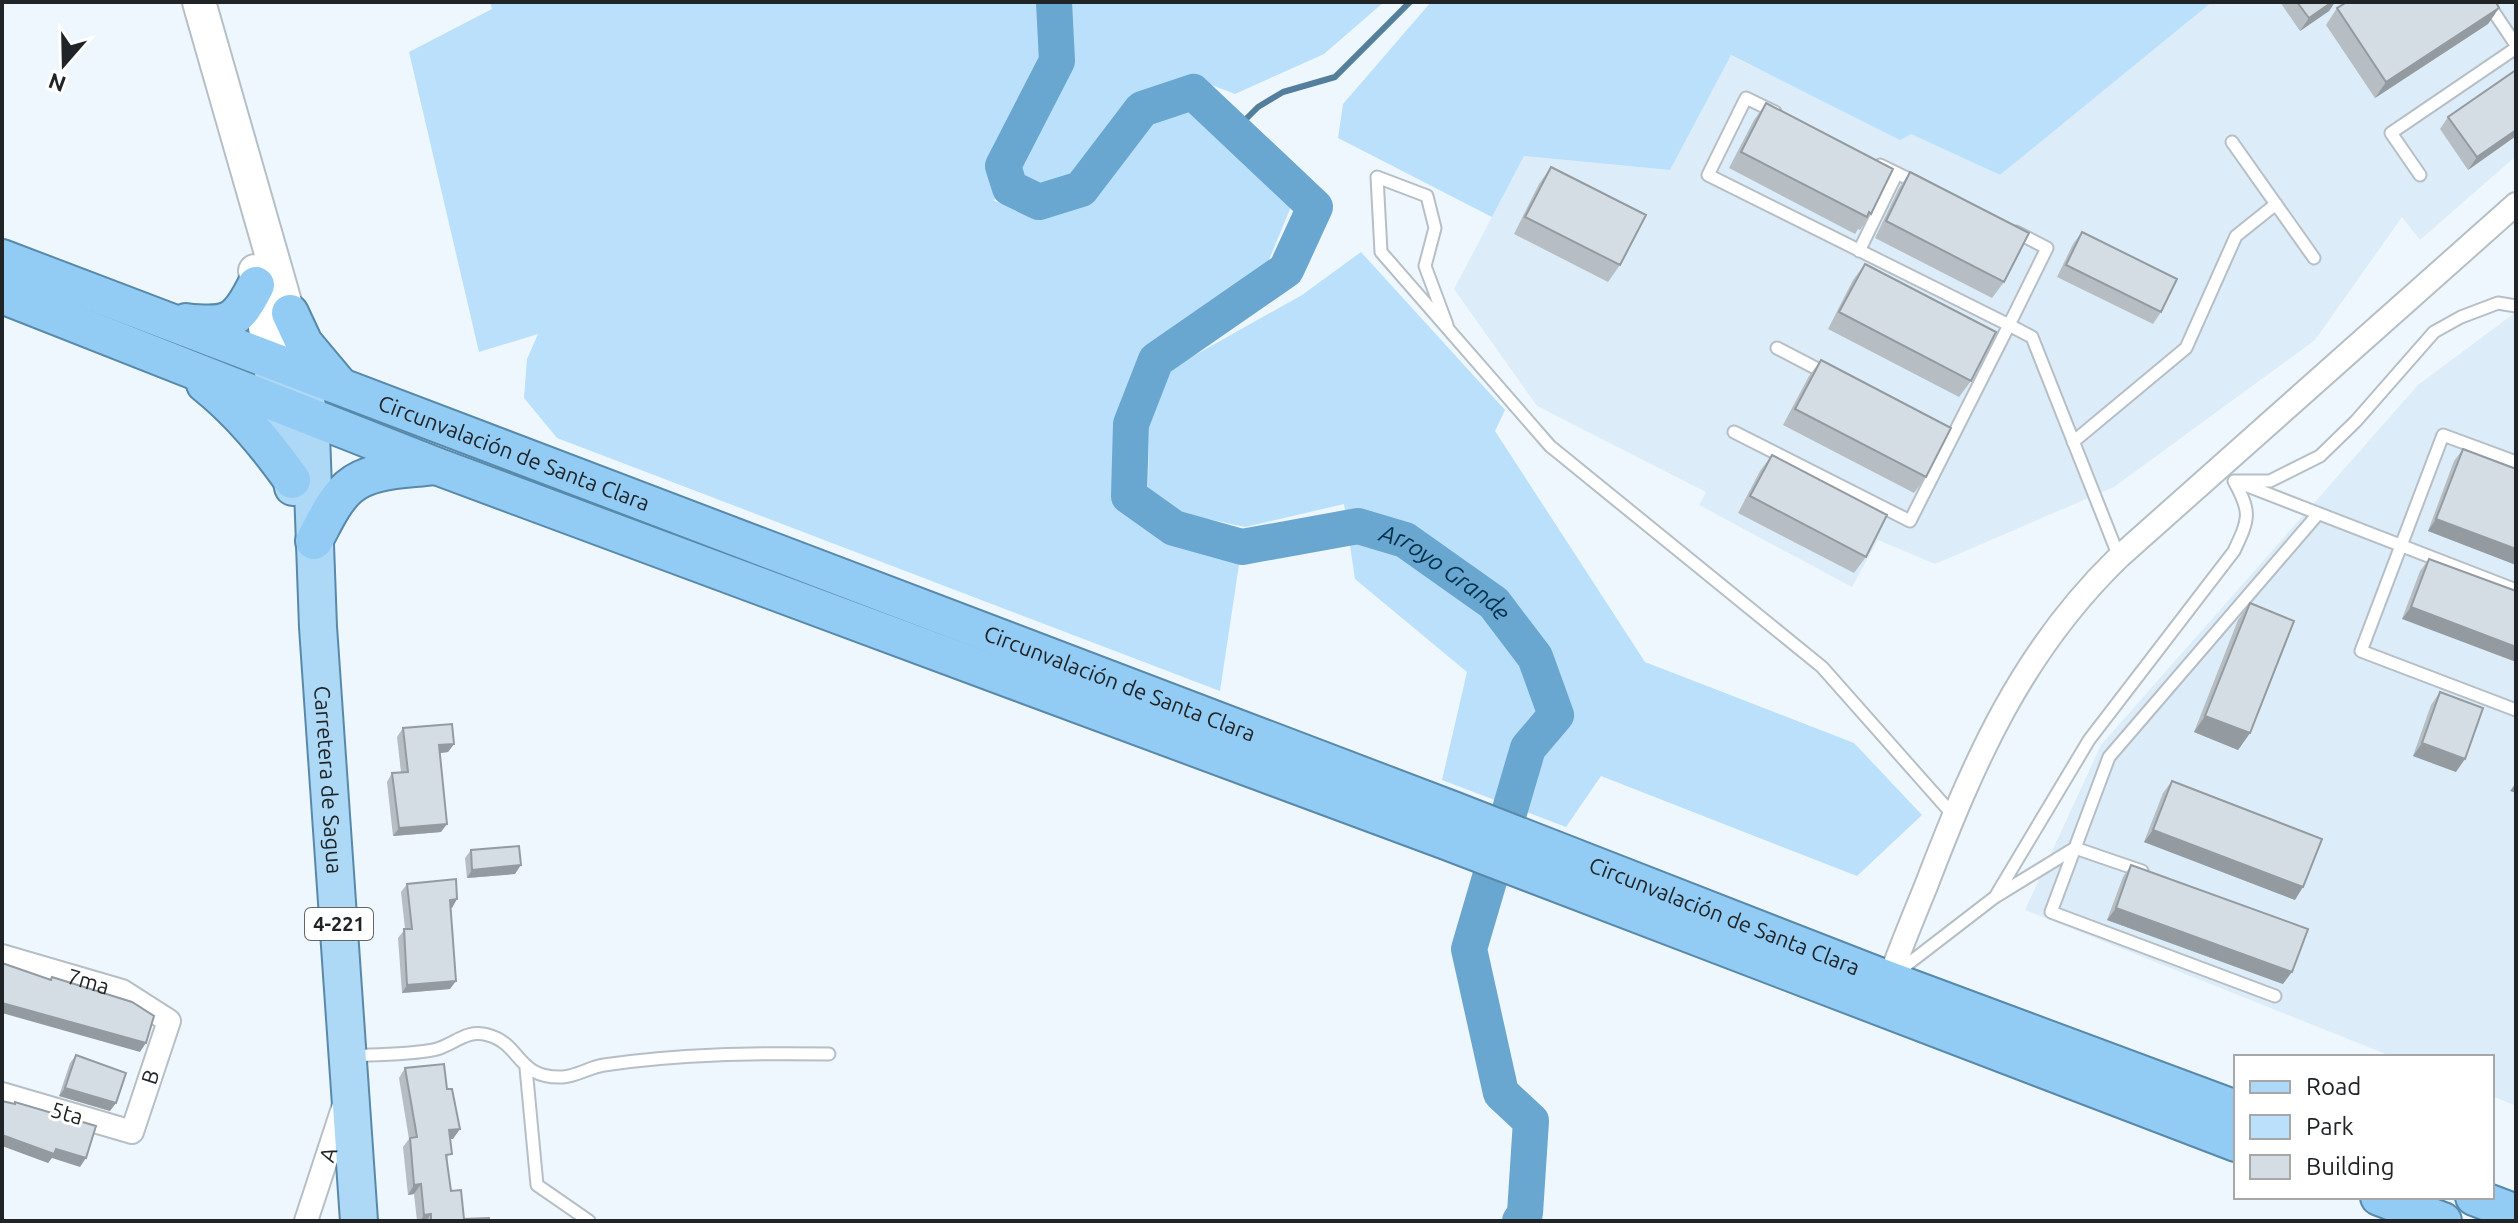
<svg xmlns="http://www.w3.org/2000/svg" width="2518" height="1223" viewBox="0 0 2518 1223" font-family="Ubuntu,sans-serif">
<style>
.built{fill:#dcecf8}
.green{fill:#bae0fc}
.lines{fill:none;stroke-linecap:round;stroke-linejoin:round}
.stream{stroke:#537f9d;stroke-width:6}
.river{stroke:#69a6d0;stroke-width:36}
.service-casing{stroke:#b6bfc5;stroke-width:15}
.minor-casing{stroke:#b6bfc5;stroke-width:26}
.secondary-casing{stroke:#b6bfc5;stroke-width:36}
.primary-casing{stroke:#5889aa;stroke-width:40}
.trunk-casing{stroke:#5889aa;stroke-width:40}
.service{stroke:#fff;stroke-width:11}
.minor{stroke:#fff;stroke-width:22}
.secondary{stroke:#fff;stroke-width:32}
.primary{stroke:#add9f7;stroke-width:36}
.trunk{stroke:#92ccf4;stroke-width:36}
.wall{fill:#b6bec4}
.shaded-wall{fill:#949ba0}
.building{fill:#d4dde4;stroke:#949ba0;stroke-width:2}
.labels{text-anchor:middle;stroke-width:6;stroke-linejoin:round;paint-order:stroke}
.shield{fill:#fff;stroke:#636667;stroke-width:2}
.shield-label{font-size:20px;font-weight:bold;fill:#202426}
.street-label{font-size:22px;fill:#202426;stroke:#fff}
.water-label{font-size:24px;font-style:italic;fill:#00324e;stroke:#fff}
</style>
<rect width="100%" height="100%" fill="#eef7fe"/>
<path class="built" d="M2212,2H2516V156L2420,240L2402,217L2315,340L2114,487L1935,564L1878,540L1852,587L1699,505L1706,492L1537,406L1454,289L1524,156L1670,170L1730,55L1900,139L1911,134L2000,175Z
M2516,312V1106L2492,1096V1057H2393L2025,910L2101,745L2418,385Z"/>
<path class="green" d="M490,2H1384L1324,54L1235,94L1193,78L1119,110L1073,177L993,200L1033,218L1083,201L1150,121L1193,108L1293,202L1268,262L1148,349L1120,417L1116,497L1173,540L1240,558L1220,691L557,438L524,398L527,359L538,334L479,352L409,52L492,9Z
M1431,2H2212L2000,175L1911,134L1900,140L1731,55L1670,170L1524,156L1492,217L1338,138L1343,104Z
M1361,252L1505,410L1495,431L1645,662L1854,743L1922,815L1857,876L1601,776L1566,827L1442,780L1467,672L1355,579L1344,504L1245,527L1185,514L1148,488L1149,424L1172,368L1302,295Z"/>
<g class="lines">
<path class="stream" d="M1234,131L1258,107L1283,92L1335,77L1410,2"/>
<path class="river" id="s1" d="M1054,2L1057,61L1003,166L1010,188L1039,202L1081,189L1142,109L1193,92L1315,207L1286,270L1156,360L1131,424L1129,496L1174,528L1242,547L1358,526L1405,540L1494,603L1535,657L1556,715L1528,748L1469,949L1501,1093L1531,1121L1525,1213L1520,1221"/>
<g class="service-casing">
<path id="service" d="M2487,2L2516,45
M2232,142L2314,258
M1880,165L1919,184
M2420,175L2391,133L2516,48
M2016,232L2047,248L2009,325L2032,337L2119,557
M1859,251L1897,173
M1447,325L1425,266L1435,228L1427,196L1377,177L1381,252L1550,446L1822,667L1953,815
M1777,348L1827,374
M1734,432L1910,521L2009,325L1708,175L1746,98L1775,112
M2073,442L2186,348L2236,236L2276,204
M2516,462L2443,435L2361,651L2516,710
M2240,483L2516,590
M1995,897L2089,740L2234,551C2249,519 2252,513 2234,481H2270L2320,456L2356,421L2434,332L2461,317L2498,303L2516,306
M1895,974L1995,897L2075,848L2142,871
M2275,996L2051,912L2109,757L2318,514
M352,1056C376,1054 415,1055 437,1049C456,1043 467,1029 488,1035C522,1044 516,1079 563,1077C577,1076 590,1067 604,1065C678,1054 753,1053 829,1054
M526,1068L537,1185L589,1221"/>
</g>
<g class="minor-casing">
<g id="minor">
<path id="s2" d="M2,956L122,991L169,1021L132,1132L2,1094"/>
<path d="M1886,988C1898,954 1912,920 1926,886C1974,761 2021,652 2119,557L2516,204"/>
<path id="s3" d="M306,1221L343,1108"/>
</g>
</g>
<g class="secondary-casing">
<path id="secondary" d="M199,2L295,337
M255,271L271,361"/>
</g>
<g class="primary-casing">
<g id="primary">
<path d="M271,361L293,487"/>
<path id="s4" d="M302,373L311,434L318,627L359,1221"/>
</g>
</g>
<g class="trunk-casing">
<g id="trunk">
<path id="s5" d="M2,258L1453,810L1889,980L2236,1109"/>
<path d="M2,295L436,466L1446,841L2236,1143"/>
<path d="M290,313L304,343L340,386"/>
<path d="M186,322C228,327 237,323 256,285"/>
<path d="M205,384C240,412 266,444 292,480"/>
<path d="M314,541C324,523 333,501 349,487C371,468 408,470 435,466"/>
<path d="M2379,1197L2443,1221"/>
<path d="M2474,1197L2516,1213"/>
</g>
</g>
<use href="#service" class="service"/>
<use href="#minor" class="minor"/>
<use href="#secondary" class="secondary"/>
<use href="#primary" class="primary"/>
<use href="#trunk" class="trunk"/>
</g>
<path class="wall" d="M2280,2H2335L2329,11L2300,31Z
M2337,8H2499L2488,24L2375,98L2326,25Z
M2516,70V136L2468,170L2440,129L2448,117Z
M1766,103L1871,214L1860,230L1858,229L1855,234L1729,168L1754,120Z
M1551,167L1620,265L1608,282L1514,234L1539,184Z
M1910,172L2004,282L1992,298L1875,238L1899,188Z
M2082,232L2161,312L2153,324L2057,277L2073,244Z
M1865,264L1971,381L1959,397L1828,329L1853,280Z
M1821,360L1926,477L1914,493L1783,425L1809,376Z
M2463,449L2516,469V565L2428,531L2454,461Z
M1772,455L1866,557L1854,573L1738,513L1760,471Z
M2429,559L2516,591L2402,619L2420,571Z
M2250,603V733L2238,750L2194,732L2238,620Z
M2440,692L2456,772L2413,756L2431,705Z
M403,728L454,744L448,752L439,753L441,832L393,836L387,782L392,773L401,772L397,737Z
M2172,781L2295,900L2144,842L2163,793Z
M471,850L515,874L467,878L465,858Z
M2131,865L2283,984L2107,920L2123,877Z
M407,884L457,899L451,908L450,989L402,993L398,938L405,929L401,892Z
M76,1055L110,1111L59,1096L70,1063Z
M405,1068L453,1139H450L447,1161L451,1191L464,1219L489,1221H417L414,1194L408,1195L403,1147L409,1139L399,1078Z"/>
<path class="shaded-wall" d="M2332,2H2335L2329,11L2300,31L2309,18Z
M2499,8L2488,24L2375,98L2386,82Z
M2516,130V136L2468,170L2477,157Z
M2436,519L2516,549V565L2428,531Z
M2411,607L2516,647V662L2402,619Z
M2205,716L2250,733L2238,750L2194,732Z
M2422,743L2465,759L2456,772L2413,756Z
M454,744L448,752L433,754L439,745Z
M2516,783V793L2510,791Z
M447,824L441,832L393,836L399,828Z
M2153,830L2303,887L2295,900L2144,842Z
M521,865L515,874L467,878L472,870Z
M457,899L452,908H444L450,900Z
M2116,908L2292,972L2283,984L2107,920Z
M456,981L450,989L402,993L407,985Z
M2,1003L146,1043L140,1052L2,1013Z
M65,1088L116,1103L110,1111L59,1096Z
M460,1129L453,1139L442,1140L449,1130Z
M2,1135L56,1149L86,1158L80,1167L52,1158L48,1163L2,1146Z
M421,1184L414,1194L408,1195L414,1185Z
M431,1214L426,1221H420L424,1215Z"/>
<path class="building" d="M2297,2H2332L2309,18Z
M2347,2H2496L2499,8L2386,82L2337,8Z
M2516,70V130L2477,157L2448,117Z
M1766,103L1893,169L1871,214L1869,212L1867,217L1741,152Z
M1551,167L1646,215L1620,265L1525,217Z
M1910,172L2029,233L2004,282L1886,221Z
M2082,232L2177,279L2161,312L2066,265Z
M1865,264L1996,332L1971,381L1839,312Z
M1821,360L1951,428L1926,477L1795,409Z
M2463,449L2516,469V549L2436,519Z
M1772,455L1887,515L1866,557L1750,496Z
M2429,559L2516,591V647L2411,607Z
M2250,603L2294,621L2250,733L2205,716Z
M2440,692L2483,708L2465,759L2422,743Z
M452,724L454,744L439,745L447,824L399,828L392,773L408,772L403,728Z
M2172,781L2322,839L2303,887L2153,830Z
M519,846L521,865L472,870L471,850Z
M2131,865L2308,929L2292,972L2116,908Z
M456,879L457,899L450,900L456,981L407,985L404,929H412L407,884Z
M2,963L51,980L52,977L132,1002L154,1016L146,1043L2,1003Z
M76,1055L126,1073L116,1103L65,1088Z
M444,1064L447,1089H452L460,1129L449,1130L452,1154L446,1155L451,1191L461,1190L464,1219L489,1218V1221H431V1214L424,1215L421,1184L414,1185L410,1138L417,1137L405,1068Z
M2,1101L15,1104V1102L96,1126L86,1158L56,1149L54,1154L2,1135Z"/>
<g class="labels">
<rect class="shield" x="305" y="908" width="68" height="32" rx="6"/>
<g class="shield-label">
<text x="339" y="931">4-221</text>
</g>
<g class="street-label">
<text dy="8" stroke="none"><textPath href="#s5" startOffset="548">Circunvalación de Santa Clara</textPath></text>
<text dy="8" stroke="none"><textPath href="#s5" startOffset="1196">Circunvalación de Santa Clara</textPath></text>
<text dy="8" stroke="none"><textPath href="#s4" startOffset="408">Carretera de Sagua</textPath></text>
<text dy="8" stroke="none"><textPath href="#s5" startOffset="1844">Circunvalación de Santa Clara</textPath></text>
<text dy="8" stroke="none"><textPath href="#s2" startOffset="90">7ma</textPath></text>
<text transform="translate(150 1077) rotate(-72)" y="8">B</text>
<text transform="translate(67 1113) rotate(16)" y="8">5ta</text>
<text dy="8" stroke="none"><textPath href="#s3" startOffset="70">A</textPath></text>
</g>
<g class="water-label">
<text dy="8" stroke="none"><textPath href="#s1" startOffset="1310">Arroyo Grande</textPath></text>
</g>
</g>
<rect width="2518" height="1223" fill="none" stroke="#202426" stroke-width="8"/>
<rect x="2234" y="1055" width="260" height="144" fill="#ffffff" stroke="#a6a7a8" stroke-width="2"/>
<rect x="2250" y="1081" width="40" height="12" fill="#add9f7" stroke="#a6a7a8" stroke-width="2"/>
<text x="2306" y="1095" font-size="24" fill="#202426">Road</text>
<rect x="2250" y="1115" width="40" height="24" fill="#bae0fc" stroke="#a6a7a8" stroke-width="2"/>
<text x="2306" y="1135" font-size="24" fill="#202426">Park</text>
<rect x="2250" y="1155" width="40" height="24" fill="#d4dde4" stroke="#a6a7a8" stroke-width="2"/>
<text x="2306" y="1175" font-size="24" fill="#202426">Building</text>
<g transform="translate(64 64) rotate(200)" stroke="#ffffff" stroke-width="6" paint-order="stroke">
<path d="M0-6L14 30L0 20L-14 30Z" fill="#202426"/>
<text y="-12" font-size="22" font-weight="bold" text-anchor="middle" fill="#202426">N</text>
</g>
</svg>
